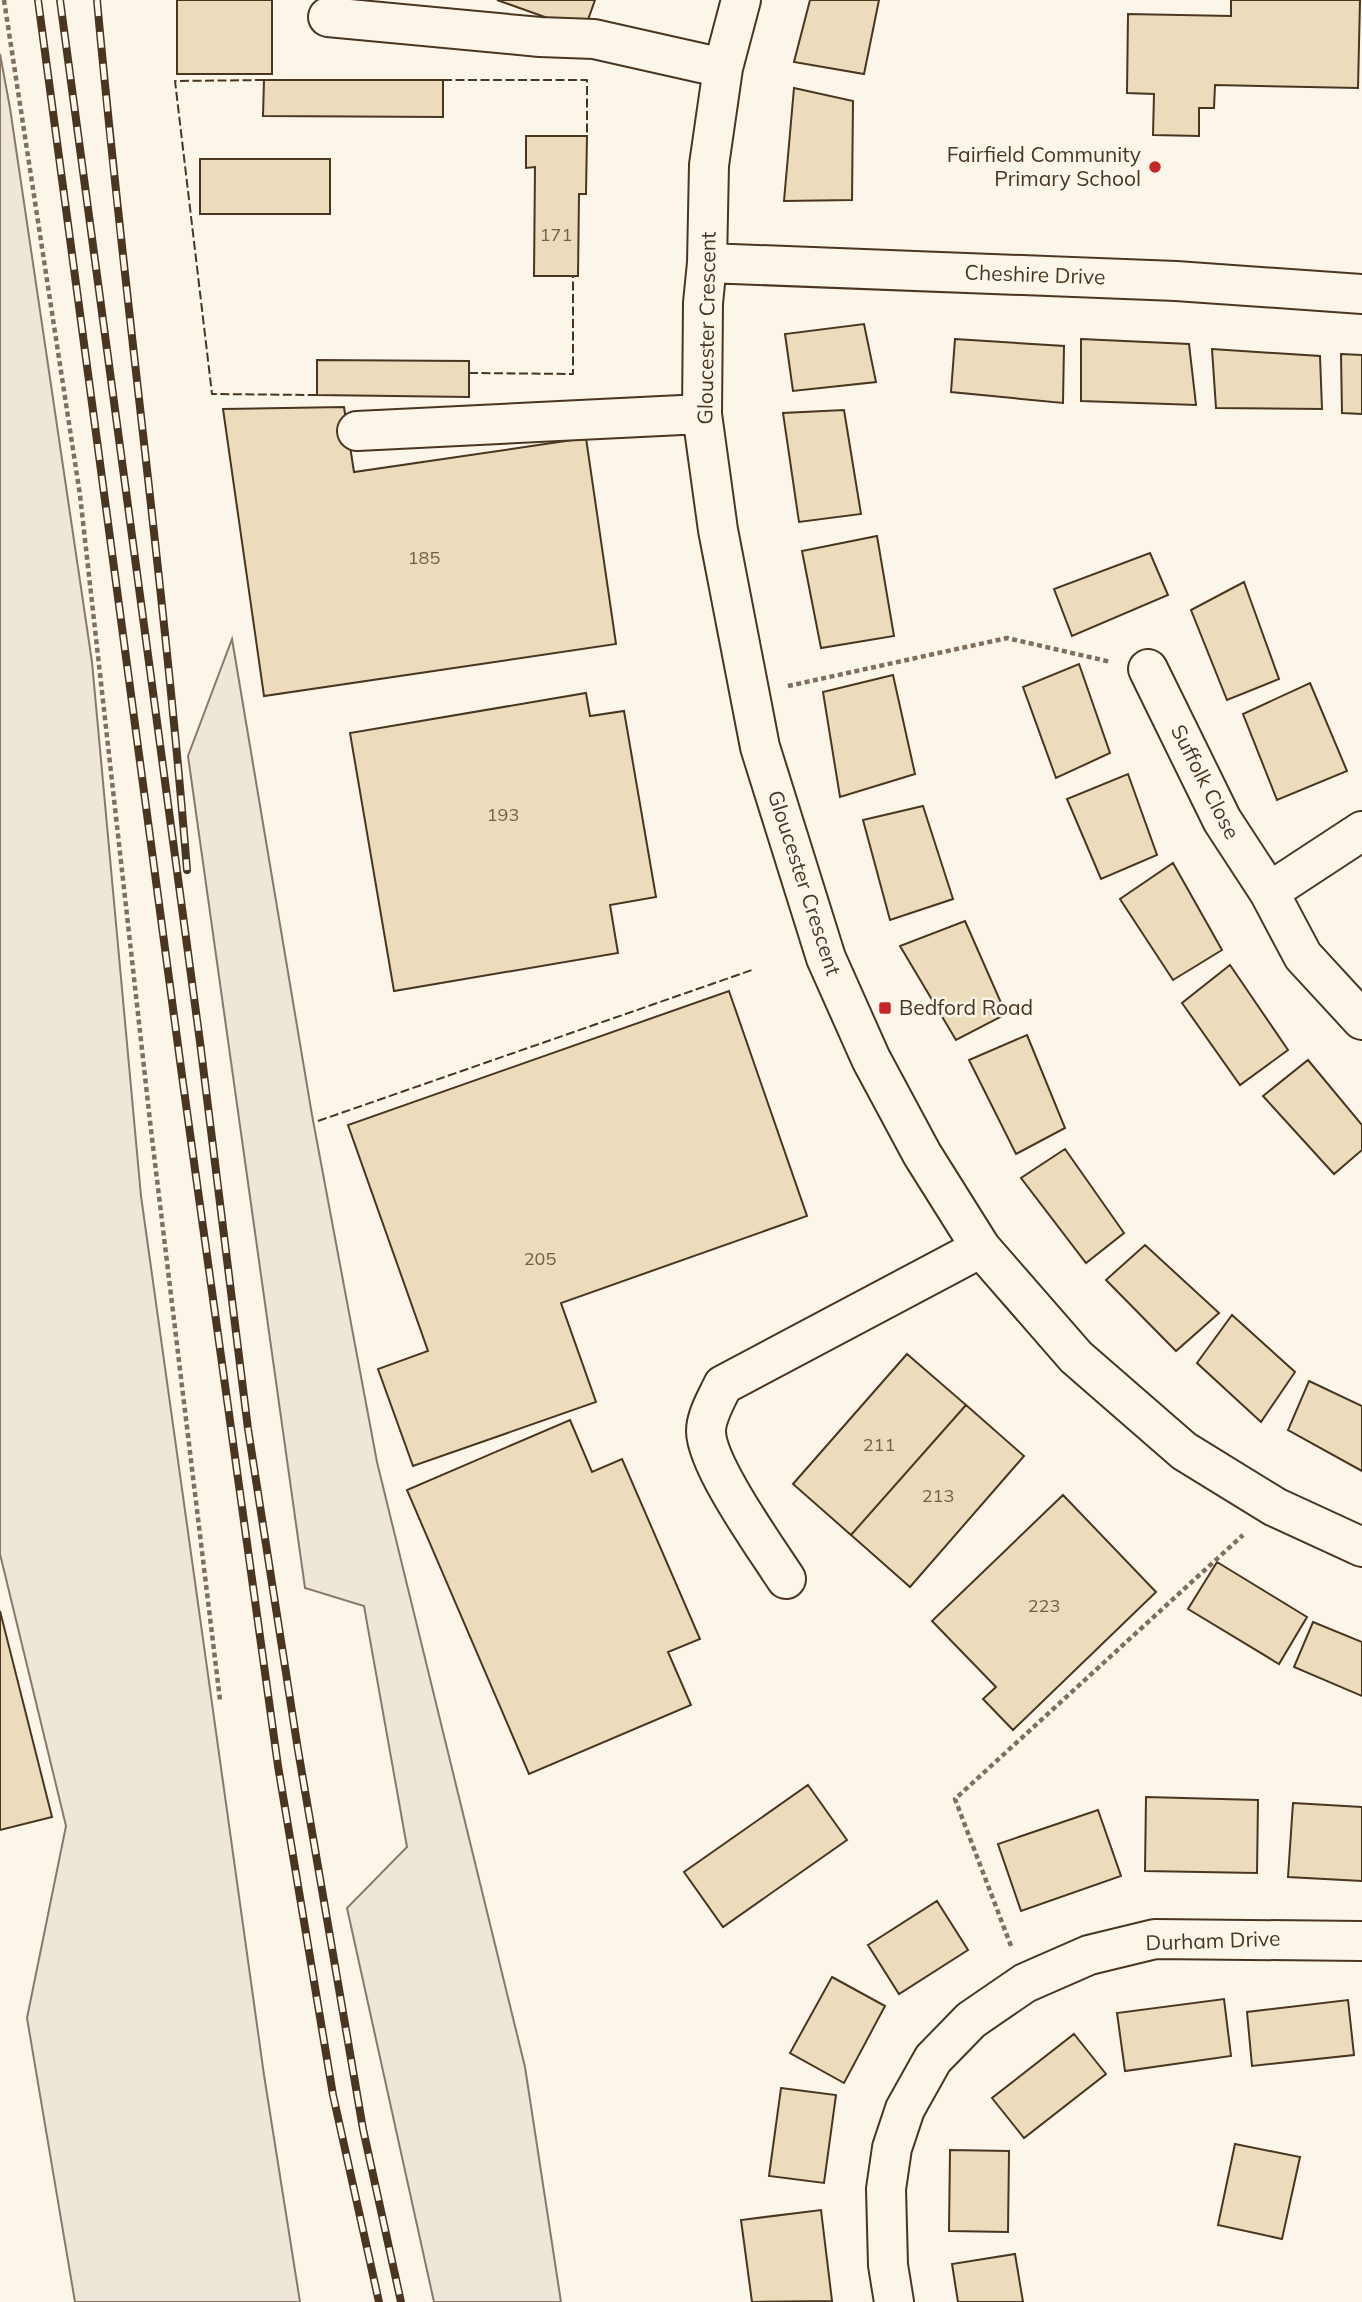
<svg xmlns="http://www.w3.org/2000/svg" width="1362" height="2302" viewBox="0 0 1362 2302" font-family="Mulish,sans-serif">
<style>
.green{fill:#ede6d9;stroke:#887966;stroke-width:2}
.building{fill:#ecdcbc;stroke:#4a3520;stroke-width:2}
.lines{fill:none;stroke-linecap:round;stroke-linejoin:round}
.minor-casing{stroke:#4a3520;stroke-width:42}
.path{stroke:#7f6f5c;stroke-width:4.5;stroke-dasharray:5 3.5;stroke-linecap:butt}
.minor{stroke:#fbf6e9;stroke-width:38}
.rail-casing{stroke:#4a3520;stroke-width:8}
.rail{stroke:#fbf6e9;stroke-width:5;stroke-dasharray:16;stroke-linecap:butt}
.fence{stroke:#4a3520;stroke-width:2;stroke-dasharray:9 3.5;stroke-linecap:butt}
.poi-dot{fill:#c62828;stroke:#fbf6e9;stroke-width:2.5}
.labels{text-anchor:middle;stroke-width:5;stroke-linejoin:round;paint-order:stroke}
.number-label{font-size:18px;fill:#725f47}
.poi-label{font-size:21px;fill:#4a3520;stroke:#fbf6e9;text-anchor:end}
.street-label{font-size:21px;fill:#4a3520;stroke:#fbf6e9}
</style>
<rect width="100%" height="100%" fill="#fbf6e9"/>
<path class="green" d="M0,54L10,108L92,662L141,1196L264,2075L300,2302H75L27,2018L66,1826L0,1554Z
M232,639L312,1115L377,1462L525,2067L561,2302H434L347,1908L407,1847L364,1606L305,1588L188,756Z"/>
<path class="building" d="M177,0H272V74H177Z
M497,0H595L584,31Z
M810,0H879L864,74L794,62Z
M1231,0H1360L1358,88L1215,85L1214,108H1199V136L1153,135L1154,94L1127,93L1128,14L1231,16Z
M264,80H443V117L263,116Z
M794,88L853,101L852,200L784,201Z
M526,136H587L586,194H579L578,276H534L535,167L526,168Z
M200,159H330V214H200Z
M864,324L876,382L793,391L785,334Z
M955,339L1064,346L1063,403L951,392Z
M1081,339L1189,344L1196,405L1081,401Z
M1212,349L1320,356L1322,409L1216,408Z
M1341,354L1362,355V414L1342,413Z
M317,360L469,361V397L317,395Z
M344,407L354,472L586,438L616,644L264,696L223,409Z
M844,410L861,514L799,522L783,413Z
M877,536L894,636L821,648L802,551Z
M1150,553L1168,595L1072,636L1054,589Z
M1244,582L1279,679L1227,700L1191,610Z
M1079,664L1110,753L1056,778L1023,687Z
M893,675L915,774L840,797L823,692Z
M1310,683L1347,771L1277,800L1243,714Z
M586,693L590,716L624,711L656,897L610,905L618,953L394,991L350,733Z
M1128,774L1157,855L1101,879L1067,799Z
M923,806L953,899L890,920L863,820Z
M1173,863L1222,950L1173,980L1120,899Z
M965,921L1006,1014L956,1040L900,946Z
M1230,965L1288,1050L1240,1085L1182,1003Z
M729,991L807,1216L561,1303L596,1402L413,1466L378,1369L428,1351L348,1125Z
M1027,1035L1065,1128L1016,1154L969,1060Z
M1308,1060L1362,1125V1150L1334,1174L1263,1096Z
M1065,1149L1124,1233L1086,1263L1021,1178Z
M1145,1245L1219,1313L1176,1351L1106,1280Z
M1232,1315L1295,1372L1261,1422L1197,1363Z
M907,1354L966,1405L851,1535L793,1484Z
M1309,1381L1362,1406V1471L1288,1430Z
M966,1405L1024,1456L910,1587L851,1535Z
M570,1420L592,1472L622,1459L700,1639L668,1652L691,1705L529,1774L407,1490Z
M1063,1495L1156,1592L1013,1730L983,1699L996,1687L932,1621Z
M1217,1562L1307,1617L1279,1664L1188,1609Z
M0,1611L52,1817L0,1830Z
M1313,1622L1362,1642V1696L1294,1667Z
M808,1785L847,1840L723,1927L684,1872Z
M1146,1797L1258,1800L1257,1873L1145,1871Z
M1293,1803L1362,1807V1881L1288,1877Z
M1098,1810L1121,1876L1021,1911L998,1844Z
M937,1901L968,1950L899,1994L868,1945Z
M832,1977L885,2006L844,2083L790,2053Z
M1224,1999L1231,2056L1125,2071L1117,2013Z
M1348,2000L1354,2055L1252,2066L1247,2012Z
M1074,2034L1106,2074L1024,2138L992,2098Z
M781,2088L836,2095L824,2183L769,2176Z
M1235,2144L1300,2157L1282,2239L1218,2225Z
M950,2150L1009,2151L1008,2232L949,2231Z
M821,2210L832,2301L752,2302L741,2220Z
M1015,2254L1023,2302H958L952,2264Z"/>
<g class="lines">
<g class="minor-casing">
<path id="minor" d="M741,0L723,68L709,165L707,263L703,303L702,414L718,530L760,747L826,958L871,1059L922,1154L981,1248L1076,1357L1184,1451L1275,1507L1362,1547
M328,17L540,37L594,39L723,68
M707,263L1176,281L1362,294
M357,431L702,414
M1148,669L1222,820L1269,892L1303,956L1362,1020
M1269,892L1362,831
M786,1579C766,1548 706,1465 706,1431C706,1416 717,1398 723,1385L981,1248
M894,2302L888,2265L886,2189L892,2148L905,2109L933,2059L971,2020L1025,1983L1089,1955L1155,1939L1362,1941"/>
</g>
<path class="path" d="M4,0L80,495L151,1130L220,1700
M788,686L1007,638L1111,662
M1011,1946L955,1799L1243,1535"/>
<use href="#minor" class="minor"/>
<g class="rail-casing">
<path id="rail" d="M38,0L183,1083L278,1766L333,2095L379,2302
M60,0L200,1042L248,1429L298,1750L363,2129L401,2302
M97,0C123,291 164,579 187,870"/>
</g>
<use href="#rail" class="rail"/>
<path class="fence" d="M264,80L175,81L212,394L317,395
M443,80H587V136
M469,373L573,374V277
M318,1121L752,970"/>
</g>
<g class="poi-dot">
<circle cx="1155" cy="167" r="7"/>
<rect x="878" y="1001" width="14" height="14" rx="3.5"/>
</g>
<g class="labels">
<g class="number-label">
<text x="556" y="241">171</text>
<text x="424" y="564">185</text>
<text x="503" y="821">193</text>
<text x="540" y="1265">205</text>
<text x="879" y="1451">211</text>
<text x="938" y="1502">213</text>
<text x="1044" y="1612">223</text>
</g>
<g class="poi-label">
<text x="1141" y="162">Fairfield Community<tspan x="1141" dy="24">Primary School</tspan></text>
<text x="899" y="1015" text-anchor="start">Bedford Road</text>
</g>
<g class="street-label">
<text transform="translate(1035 275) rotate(2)" y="7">Cheshire Drive</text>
<text transform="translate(707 328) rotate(-89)" y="7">Gloucester Crescent</text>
<text transform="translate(1205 782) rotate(63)" y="7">Suffolk Close</text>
<text transform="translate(804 883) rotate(72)" y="7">Gloucester Crescent</text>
<text transform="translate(1213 1941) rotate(-2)" y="7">Durham Drive</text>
</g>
</g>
</svg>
